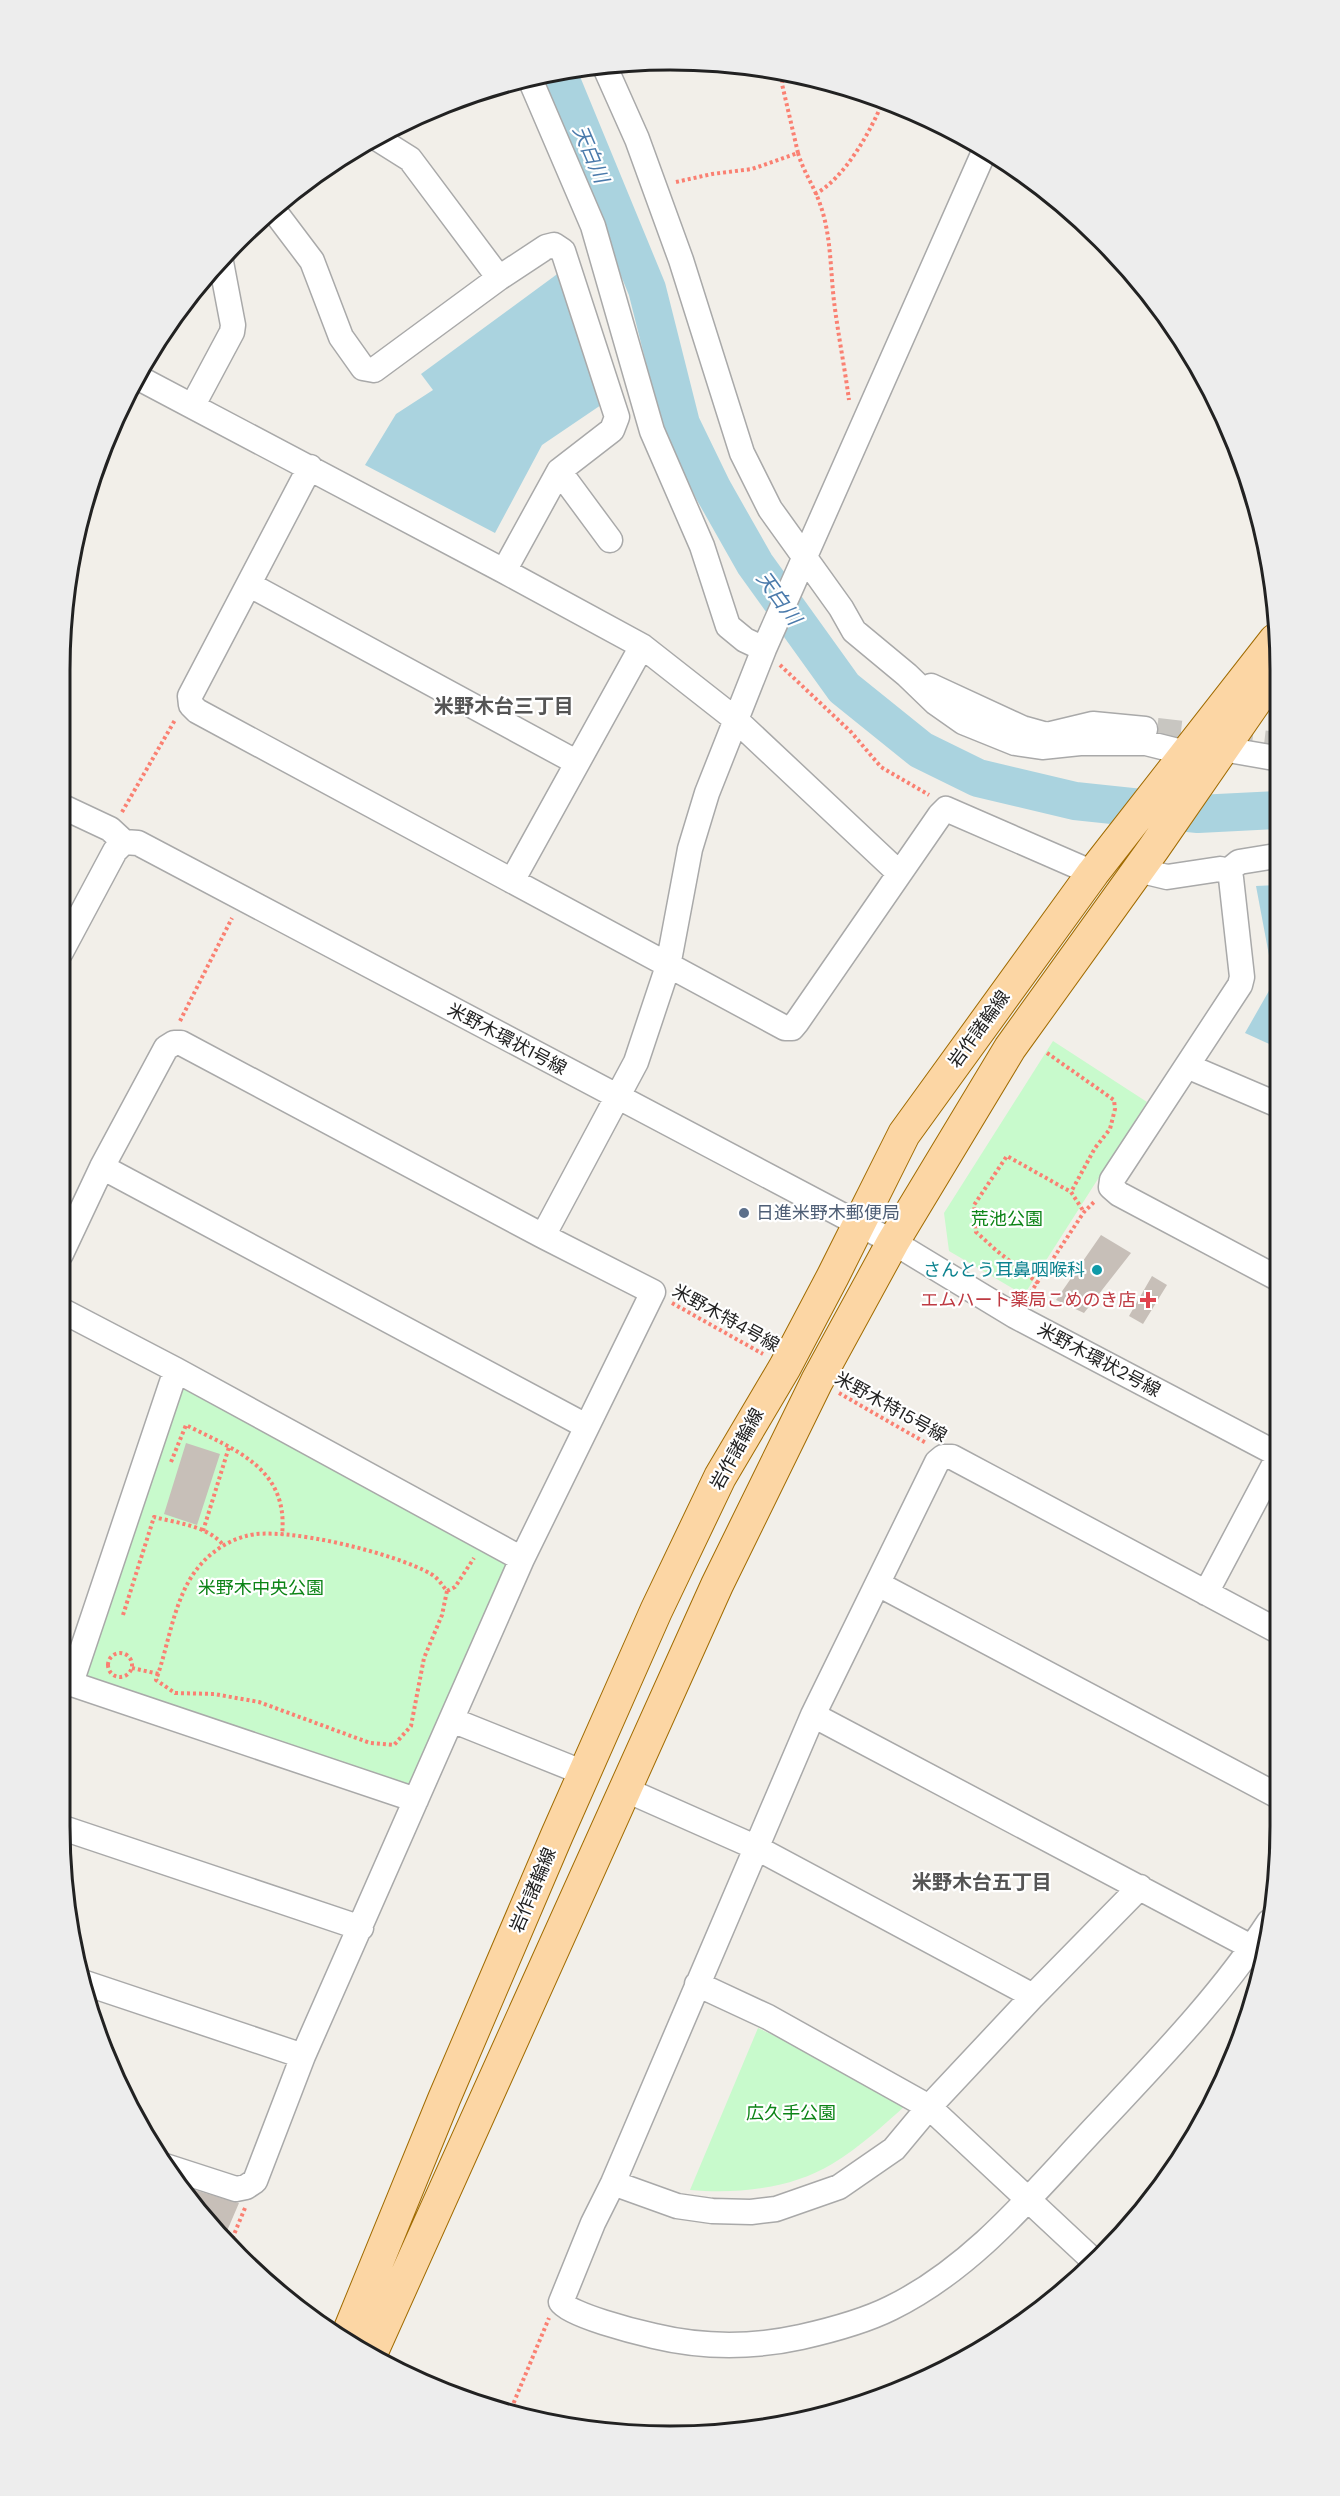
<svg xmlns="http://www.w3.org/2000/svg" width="1340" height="2496" viewBox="0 0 1340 2496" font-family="'DM Sans','Noto Sans JP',sans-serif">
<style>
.park{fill:#c8facc}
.water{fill:#aad3df}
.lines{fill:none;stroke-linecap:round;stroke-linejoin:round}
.river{stroke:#aad3df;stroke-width:38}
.building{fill:#c7bfb8}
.minor-tunnel{stroke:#c8c6c1;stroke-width:24;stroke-dasharray:24 12;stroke-linecap:butt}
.minor-casing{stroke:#a9a9a9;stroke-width:27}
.major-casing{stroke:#a06b00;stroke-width:34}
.path{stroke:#fa8072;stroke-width:4;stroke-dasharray:3 3;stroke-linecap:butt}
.minor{stroke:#fff;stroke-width:24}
.major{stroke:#fcd6a4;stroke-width:32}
.service-dot{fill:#5c6f8a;stroke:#fff;stroke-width:2}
.culture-dot{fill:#0f9aa8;stroke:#fff;stroke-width:2}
.health-dot{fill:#e0444e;stroke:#fff;stroke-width:2}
.labels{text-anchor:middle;stroke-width:4.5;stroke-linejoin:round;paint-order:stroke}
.street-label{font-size:18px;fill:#222;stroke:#fff}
.service-label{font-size:18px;fill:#4e5e75;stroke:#fff;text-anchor:start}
.park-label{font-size:18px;fill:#0c8416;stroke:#fff}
.culture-label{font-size:18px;fill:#0d838f;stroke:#fff;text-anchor:end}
.health-label{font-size:18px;fill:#be3a42;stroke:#fff;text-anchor:end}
.water-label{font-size:20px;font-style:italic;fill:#4a7aab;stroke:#fff}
.neighbourhood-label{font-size:20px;font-weight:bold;fill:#555;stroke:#fff}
.rim{fill:none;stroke:#222;stroke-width:3}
</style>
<rect width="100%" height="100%" fill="#f2efe9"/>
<path class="park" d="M1053,1041L1147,1102L1024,1295L949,1251L944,1213Z
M187,1387L503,1557L507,1568L416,1783L404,1786L91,1680L85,1670L177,1392Z
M758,2028L903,2097L907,2104C884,2125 860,2147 832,2164C791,2189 737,2194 690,2190Z"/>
<path class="water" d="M560,272L601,405L542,445L495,533L365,465L396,414L433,390L421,374Z
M1276,885V1047L1245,1033L1274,982L1256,886Z"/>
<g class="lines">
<path class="river" d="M558,73L647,289L681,424L713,490L755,564L844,688L921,750L978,778L1075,801L1198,814L1275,810"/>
</g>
<path class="building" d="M1101,1235L1131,1253L1084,1313L1056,1300Z
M1152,1276L1167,1285L1143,1324L1129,1316Z
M186,1443L220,1454L197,1525L164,1514Z
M178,2185L239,2203L224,2238L186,2198Z"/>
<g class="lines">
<path class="minor-tunnel" d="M1157,730L1269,743"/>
<g class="minor-casing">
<path id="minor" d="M604,65L637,139L681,260L742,453L770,509L841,608L854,631L907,675L936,703L963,722L1015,743L1042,747L1080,743H1146L1186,753
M530,79L593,226L652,431L702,546L728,626L745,640L764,649
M375,137L410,159L499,278
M272,208L312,261L341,337L363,368L374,370L499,278L546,247L554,245L563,251L617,417L612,430L559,471L504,571
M137,377L504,571L642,646L735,719L899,873
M193,405L232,332L233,325L221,262
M310,467L190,696L191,705L197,711L785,1028H792L797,1022L940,815L946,809L1093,873
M559,471L610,540
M250,585L576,762
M931,686L1022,728L1047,735L1093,724L1145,729
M1223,749L1275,758
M61,806L110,829L124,842
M1138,870L1167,877L1220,869L1228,871L1239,862L1276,856
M1228,871L1231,878L1242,977L1240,985L1112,1180L1111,1187L1119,1194L1277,1278
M512,881L642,646
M61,952L115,851L124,842L138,843L893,1242L1015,1316L1277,1454
M1187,1066L1276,1104
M102,1167L586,1426
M543,1236L636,1062L668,966L690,849L707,793L764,649L984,152
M61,1254L102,1167L166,1048L174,1043H181L543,1236L653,1292L522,1559L303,2056L255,2181L246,2187L236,2189L165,2166
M61,1310L176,1370L522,1559
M878,1584L1278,1796
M1206,1593L1277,1459
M60,1680L416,1800
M71,1683L176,1370
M813,1715L1253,1948
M452,1720L584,1773
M624,1789L755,1847L1033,1996
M60,1827L361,1928
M1269,1922C1222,1994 1162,2056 1103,2119C1039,2186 977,2266 891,2308C863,2322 832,2330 801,2337C751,2348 704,2348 654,2336C636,2332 569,2315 561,2302L593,2223L613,2183L813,1715L937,1462L943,1457H952L1278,1631
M82,1982L303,2056
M697,1984L768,2017L929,2107L1095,2262
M613,2183L677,2206L712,2211L751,2212L776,2209L839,2187L894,2149L929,2107L1033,1996L1140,1887"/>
</g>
<g class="major-casing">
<path id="major" d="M345,2341L444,2099L557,1835L656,1611L720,1477L785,1367L833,1276L904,1134L1093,873L1275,640
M371,2354L717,1585L817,1381L893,1242L1010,1048L1154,848L1275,673"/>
</g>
<path class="path" d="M798,153C803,171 814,186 820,204C832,237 830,274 835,309C839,339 845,370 849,400
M676,182L712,174L752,169L798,153L782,84L783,73
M815,194C844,179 871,131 883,101
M780,665L851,732L881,767L929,795
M122,812L175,720
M180,1021L232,918
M1047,1053L1114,1100L1115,1109L1110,1129L1095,1148L1071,1192L1084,1212
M1038,1283L997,1251L976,1232L974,1205L1007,1156L1071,1192
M1027,1298L1084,1212L1095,1201
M672,1303L763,1354
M839,1393L926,1443
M171,1462L186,1425C235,1450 289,1468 282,1535
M203,1531L229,1447
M447,1591L442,1615L424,1658L411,1726L394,1745L370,1743L259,1702L214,1694L175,1693L156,1680C170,1642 174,1592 203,1562C214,1550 230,1540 246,1536C283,1525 397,1554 431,1574C438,1578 442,1585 447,1591L455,1587L474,1558
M123,1615L154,1517C177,1523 209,1526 224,1546
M108 1665a12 12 0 1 1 24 0a12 12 0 1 1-24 0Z
M132,1668L159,1674
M230,2244L245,2208
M509,2414L549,2318"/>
<use href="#minor" class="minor"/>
<use href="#major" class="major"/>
</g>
<circle class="service-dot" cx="744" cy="1213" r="6"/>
<circle class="culture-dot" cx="1097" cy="1270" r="6"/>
<path class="health-dot" d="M1145 1291h6v6h6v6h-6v6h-6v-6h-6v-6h6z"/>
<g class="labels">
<g class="street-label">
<text transform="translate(979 1029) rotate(-54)" y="6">岩作諸輪線</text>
<text transform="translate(507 1039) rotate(28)" y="6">米野木環状1号線</text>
<text transform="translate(726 1318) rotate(29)" y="6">米野木特4号線</text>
<text transform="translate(1099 1360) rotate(28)" y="6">米野木環状2号線</text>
<text transform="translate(891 1407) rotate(29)" y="6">米野木特15号線</text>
<text transform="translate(737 1449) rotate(-61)" y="6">岩作諸輪線</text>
<text transform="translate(533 1890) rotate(-67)" y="6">岩作諸輪線</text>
</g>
<g class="service-label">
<text x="756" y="1219">日進米野木郵便局</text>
</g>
<g class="park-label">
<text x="1007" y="1225">荒池公園</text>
<text x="261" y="1594">米野木中央公園</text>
<text x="791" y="2119">広久手公園</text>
</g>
<g class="culture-label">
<text x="1085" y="1276">さんとう耳鼻咽喉科</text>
</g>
<g class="health-label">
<text x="1136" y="1306">エムハート薬局こめのき店</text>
</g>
<g class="water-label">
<text transform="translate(591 154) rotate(67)" y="7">天白川</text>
<text transform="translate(779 598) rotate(54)" y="7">天白川</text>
</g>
<g class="neighbourhood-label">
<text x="504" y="713">米野木台三丁目</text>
<text x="982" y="1889">米野木台五丁目</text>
</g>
</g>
<path d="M0 0H1340V2496H0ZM670 70H670A600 600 0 0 1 1270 670V1826A600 600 0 0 1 670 2426H670A600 600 0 0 1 70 1826V670A600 600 0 0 1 670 70Z" fill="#ededed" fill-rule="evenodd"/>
<path class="rim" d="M670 70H670A600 600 0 0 1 1270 670V1826A600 600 0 0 1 670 2426H670A600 600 0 0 1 70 1826V670A600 600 0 0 1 670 70Z"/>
</svg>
